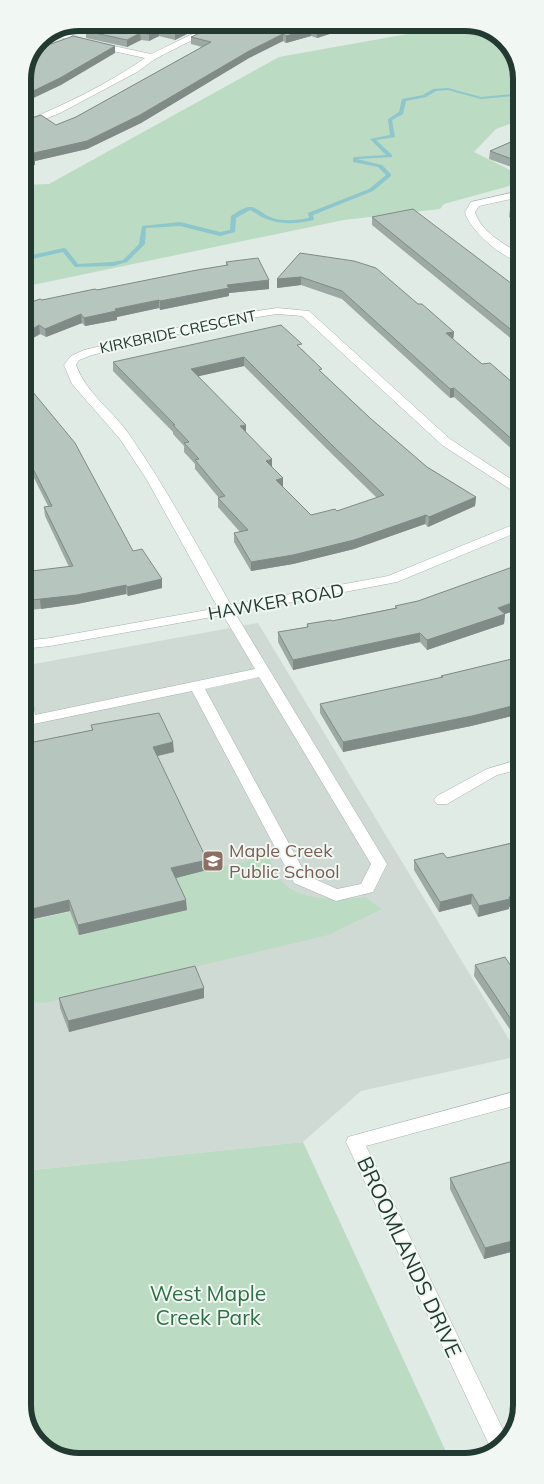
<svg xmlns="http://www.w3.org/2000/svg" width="544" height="1484" viewBox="0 0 544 1484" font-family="Mulish,sans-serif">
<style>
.built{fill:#d0dad5}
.green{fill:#bbdbc2}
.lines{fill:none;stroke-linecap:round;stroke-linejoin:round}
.stream{fill:#8dc6cc;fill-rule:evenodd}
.minor-casing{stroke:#a4b2ad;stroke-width:1}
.minor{fill:#fff;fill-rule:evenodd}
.wall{fill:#9da9a4;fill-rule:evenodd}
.shaded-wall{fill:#808a86}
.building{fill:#b7c5bf;stroke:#808a86;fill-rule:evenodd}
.labels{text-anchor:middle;stroke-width:4;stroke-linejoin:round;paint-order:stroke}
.far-street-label{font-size:15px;fill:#233a33;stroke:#f1f8f4}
.street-label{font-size:18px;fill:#233a33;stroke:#f1f8f4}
.education-label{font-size:18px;fill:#785e54;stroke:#f1f8f4;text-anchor:start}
.near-street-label{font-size:21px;fill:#233a33;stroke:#f1f8f4}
.near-park-label{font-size:21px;fill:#306e45;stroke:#f1f8f4}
.rim{fill:none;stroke:#233a33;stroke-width:6}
</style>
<rect width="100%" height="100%" fill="#e1ebe6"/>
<path class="built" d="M258,623L519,1056L361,1091L303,1142L24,1171L23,666Z"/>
<path class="green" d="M469,23L502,36L519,64L520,120L496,129L474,152L520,175V183L444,204L440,209L344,220L23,287V185L49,184L279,57Z
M269,856C272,863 274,872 279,878C294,901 341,901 365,897L382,909L328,935L44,1003L30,1002L24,999V922L94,907L90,897Z
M303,1142L448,1456L436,1460L75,1461L42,1448L25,1420L24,1171Z"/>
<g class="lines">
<path class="stream" d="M448,88L481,97L513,94L520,92V95L514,96L481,99L448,90L436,91L426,97L406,101L403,114L392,120L395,137L376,140L392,155V157L357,159L382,165L391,174V176L373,191L313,215L314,220C297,224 280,225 264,218C259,216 255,212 250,210L236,218L235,232L220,236L180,226L146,228L145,244L127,262L113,266L75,267L63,252L23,261V257L64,248L66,249L78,264L113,262L123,260L139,244L142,226L180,222L220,232L230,230L231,216C236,213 242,208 249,207C256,206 263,214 270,217C282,222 297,220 309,218L308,213L369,189L386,175L378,167L353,162V158L355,157L386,155L370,139L390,135L388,119L399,112L402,99L423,95L433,89Z"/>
<g class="minor-casing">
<path id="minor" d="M205,28L212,30L155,59L137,72L60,113L23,128V122C64,105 108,84 145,58L85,45L51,34L58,31L90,41L151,54Z
M520,191V197L479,206L475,212C481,232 503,243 520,254V262C501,257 470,231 465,212L471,202Z
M277,308L309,311L450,439L520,485V494L516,493L442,445L302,316L277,314L232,321L92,355L79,360L76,365C87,395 114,411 131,437C168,491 199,549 231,605L388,576L520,522V531L397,582L235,613L387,864L373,892L336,901L294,883L192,691L24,726L23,680L30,684L35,715L255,669L223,615L50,646L23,649V641L50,638L218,608L147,480L120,439L72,384L64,365L71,356L84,350L232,315ZM259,677L371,864L361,884L337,889L306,875L205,689Z
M521,759V769L497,775L447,804H437L434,800L437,796L487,769Z
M521,1090V1104L366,1146L508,1440L492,1451L346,1142L348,1137L355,1135Z"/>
</g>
<use href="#minor" class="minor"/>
</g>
<path class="wall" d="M79,23H216L201,27L175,40L159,36L149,41L141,40L127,47L86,38V31L88,30Z
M221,23H393L374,28L370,27L346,34L339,31L317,38L311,36L286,43L283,41L249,58L141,123L87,149L35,161V165L23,166V121L56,125L76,117L202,47L191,44V37Z
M520,138V170L489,159L490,151Z
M520,206V224L509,217L510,209Z
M372,217L520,290V346L372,225Z
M300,253L418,304L454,332L453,340L482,364L520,389V455L514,451L454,397L450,398L342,299L301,285L277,288V279Z
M226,262L269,289L229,293V296L160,310L159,308L117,317V320L85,326L82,323L46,337L40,334L23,344V305L42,300L97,290L226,266Z
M302,349L322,373L370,418L427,467L476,497L475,506L428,527L425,524L354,549L293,564L251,571L234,542V533L240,532L218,507V498H219L195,469V464L184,452V446L173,434V432L113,371V362ZM244,366L334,456L377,498L337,511L311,515L283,487L272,466L246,432L198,376Z
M23,380L133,551L162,579V588L128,596L126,594L77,604L23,611V572L69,567L45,516L44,507L48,506L29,468L23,459Z
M520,561V609L505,614L504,624L427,650L420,642L293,670L278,642V632L307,627V624L332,621L395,608V606L418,601L515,567V563Z
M520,657V714L471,726L343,752L320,713V704L441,678V676Z
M91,725L174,752L157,756L207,870L176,878L187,910L79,935L70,911L33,919L24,895V744L92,730Z
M521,836L509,909L478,917L471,904L439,912L414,870V860L447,858L514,842V837Z
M475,965L511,966L521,1039L517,1040L474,976Z
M59,998H204L69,1032L60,1008Z
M521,1159V1237L519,1238L520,1239L519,1250L484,1259L450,1189V1178Z"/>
<path class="shaded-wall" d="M196,23H216L201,27L175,40V33Z
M361,23H370V27L346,34L347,27Z
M374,23H393L374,28Z
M339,24V31L317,38V31Z
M159,29V36L149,41V34Z
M311,29V36L286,43V36Z
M140,33L141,40L127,47V40Z
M283,34V41L249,58L141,123L87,149L35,161V165L23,166V159L34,153Z
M115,46V53L61,85L23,103V96Z
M31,109L32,116L23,120V112Z
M301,277V285L277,288V279Z
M269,280V289L229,293V296L160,310V301L227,285Z
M159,300V308L117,317V320L85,326L84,318L115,309Z
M81,314L82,323L46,337L45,329Z
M39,325L40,334L23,344V335Z
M454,332L453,340L446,333Z
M244,357V366L191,378V369Z
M454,388V397L450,398V389Z
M246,425V434L240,426Z
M272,459V469L266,461Z
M283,478V487L276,480Z
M476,497L475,506L428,527L429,517Z
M426,515L425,524L354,549L293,564L251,571V562Z
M162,579V588L128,596L127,587Z
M126,585V594L77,604L41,609L40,599Z
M520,600V609L505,614L504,624L427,650V640L498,608Z
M420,633V642L293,670V660Z
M520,704V714L471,726L343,752V742Z
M173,742L174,752L153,757V747Z
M207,860V870L172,879L171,868Z
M472,894L471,904L439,912L440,902Z
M521,895V905L509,907V909L478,917L479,906L509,897Z
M69,900L70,911L33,919L32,909Z
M186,900L187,910L79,935L78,925Z
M204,988V998L69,1032L68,1021Z
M521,1029V1039L517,1040L518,1030Z
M521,1227V1237L513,1239L515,1229Z
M520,1239L519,1250L484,1259L485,1248Z"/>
<path class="building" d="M86,22L196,23L175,33L159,29L149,34L140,33L127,40L86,31L93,28Z
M221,23H361L347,27L339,24L317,31L311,29L286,36L283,34L249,51L140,115L87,141L34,153V157L23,159V121L41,115L56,125L76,117L211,42L191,37Z
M73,36L115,46L60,78L23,96V76L39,41L51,44Z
M23,103L31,109L23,112Z
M520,138V162L490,151Z
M520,206V215L510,209Z
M413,209L520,290V337L372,217Z
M300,253L354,261L376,268L418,304H422L454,332L446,333L482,364L490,363L520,389V391L516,392L520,396V445L515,442L454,388L450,389L342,291L301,277L277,279Z
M258,258L269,280L227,285L229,288L160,301L159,300L115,309L116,311L84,318L81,314L45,329L39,325L23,335V305L40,299L42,300L95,289L97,290L197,270L228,265L226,262Z
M281,325L302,344L297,345L322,369L319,370L370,418L427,467L476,497L429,517L426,515L354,540L293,555L251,562L234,533L248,530L218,498L225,496L195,460L199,459L184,443L189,442L173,425H175L113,362ZM244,357L334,447L384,495L337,511L335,509L311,515L276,480L283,478L266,461L272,459L240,426L246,425L191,369Z
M23,380L75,443L133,551L142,549L162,579L127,587L126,585L77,595L23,601V572L73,566L44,507L52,506L28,459L23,451Z
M520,561V600L498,608L505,614L427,640L420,633L293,660L278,632L308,627L307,624L331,620L332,621L397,608L395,606L418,601L518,565L515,563Z
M520,657V704L472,716L343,742L320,704L443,677L441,676Z
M159,713L173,742L153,747L207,860L171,868L186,900L78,925L69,900L32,909L24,888V744L93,730L91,725Z
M521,836V895L509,897L510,899L479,906L472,894L440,902L414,860L443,853L447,858L517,842L514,837Z
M505,957L511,966L521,962V1029L518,1030L475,965Z
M195,966L204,988L68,1021L59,998Z
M521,1159V1227L515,1229L520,1239L485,1248L450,1178Z"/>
<defs>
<g id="school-square" transform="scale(1.125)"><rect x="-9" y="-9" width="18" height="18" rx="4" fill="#8d6e63" stroke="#f1f8f4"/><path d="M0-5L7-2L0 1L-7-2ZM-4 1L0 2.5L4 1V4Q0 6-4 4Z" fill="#fff"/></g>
</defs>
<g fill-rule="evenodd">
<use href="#school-square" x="213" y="861"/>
</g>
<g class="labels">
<g class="far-street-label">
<text transform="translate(178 332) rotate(-12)" y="5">KIRKBRIDE CRESCENT</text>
</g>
<g class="street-label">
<text transform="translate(276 602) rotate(-10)" y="6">HAWKER ROAD</text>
</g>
<g class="education-label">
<text x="229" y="857">Maple Creek<tspan x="229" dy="21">Public School</tspan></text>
</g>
<g class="near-street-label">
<text transform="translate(409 1257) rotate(65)" y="7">BROOMLANDS DRIVE</text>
</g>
<g class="near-park-label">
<text x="208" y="1301">West Maple<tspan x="208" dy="24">Creek Park</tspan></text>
</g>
</g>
<path d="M0 0H544V1484H0ZM79 31H465A48 48 0 0 1 513 79V1405A48 48 0 0 1 465 1453H79A48 48 0 0 1 31 1405V79A48 48 0 0 1 79 31Z" fill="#f1f8f4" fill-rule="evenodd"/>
<path class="rim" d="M79 31H465A48 48 0 0 1 513 79V1405A48 48 0 0 1 465 1453H79A48 48 0 0 1 31 1405V79A48 48 0 0 1 79 31Z"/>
</svg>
